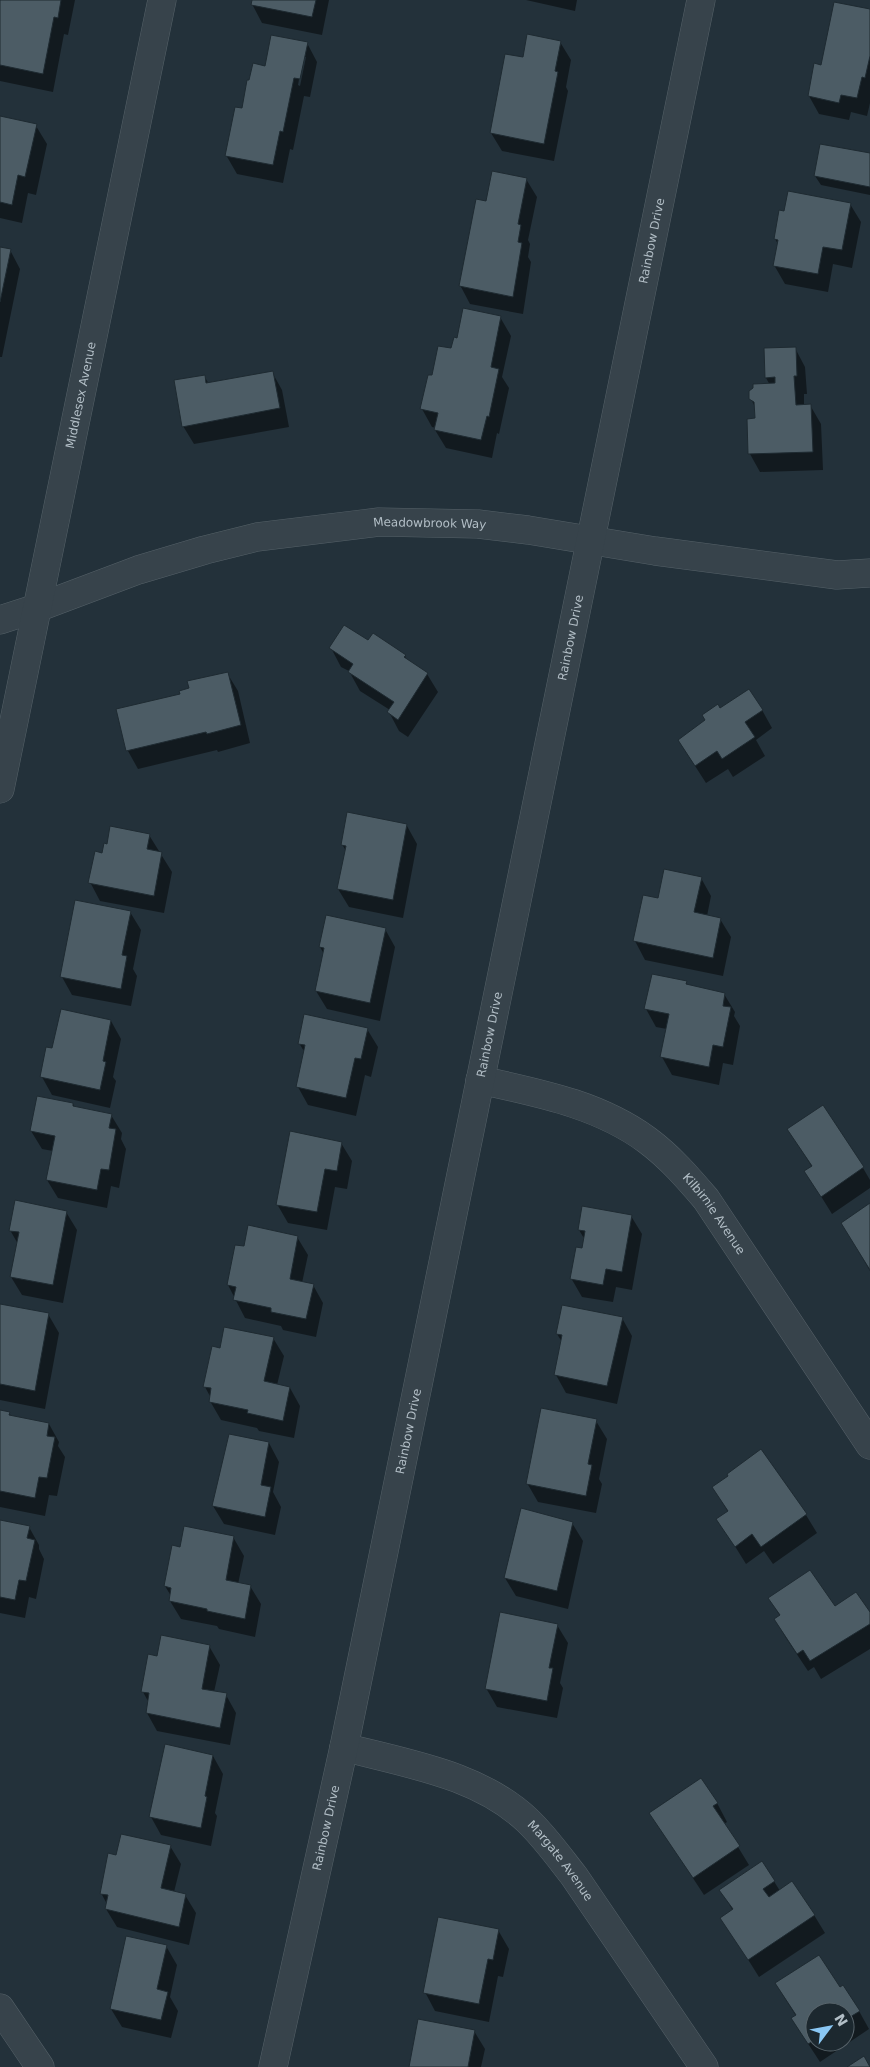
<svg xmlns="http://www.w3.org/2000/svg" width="870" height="2067" viewBox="0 0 870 2067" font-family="'DejaVu Sans',sans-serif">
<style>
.shadow{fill:#0007;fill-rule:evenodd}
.building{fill:#4c5c65;stroke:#1e2a31}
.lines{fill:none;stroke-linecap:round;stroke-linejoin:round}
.minor-casing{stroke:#556168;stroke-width:29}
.minor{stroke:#37434b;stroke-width:28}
.labels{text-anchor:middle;stroke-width:4;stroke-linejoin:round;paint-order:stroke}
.street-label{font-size:12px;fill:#b2bec6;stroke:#1c282f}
</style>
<rect width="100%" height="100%" fill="#23313a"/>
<path class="shadow" d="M0,0H75L68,35L64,34L53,92L0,81Z
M253,0H329L322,35L262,23L252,4Z
M526,0H577L575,11Z
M870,10V103L867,116L851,112L849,120L819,114L809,96L822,66Z
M560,42L571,60L566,87L568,91L554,161L502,151L491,133L524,59Z
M307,43L317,62L310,97L304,96L293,150L290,149L283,183L237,174L226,155L243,110L266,67ZM303,57H306L300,86L298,85Z
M0,118L36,126L47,144L36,195L28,193L22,223L0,218Z
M870,155V195L821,185L815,176Z
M526,179L537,197L528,240L530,244L528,257L531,262L523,314L470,304L460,285L487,202Z
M850,204L861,222L852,268L833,264L828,292L785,284L774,265L778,244L775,239Z
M0,248L10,250L20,269L2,357H0Z
M500,317L511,336L502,377L509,388L499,434L497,433L492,458L446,448L435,430L436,428L432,427L422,409L433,377L452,350Z
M795,348L805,367L807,394H804V406L810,405L821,424L823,470L760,472L750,454L756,419L755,407L751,399L770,385L766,378Z
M272,372L282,390L289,427L194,444L183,426L204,376L209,384Z
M369,642L405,656L408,661L427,674L438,692L408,737L399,731L389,712L390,710L360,691L349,671L341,667L331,648Z
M227,673L238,691L250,743L218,752L217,750L138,769L128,751L181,695Z
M720,710H762L772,728L756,740L765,756L733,777L728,769L706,783L679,741Z
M407,826L417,844L403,918L349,907L338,889L346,851L342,844Z
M149,835L172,872L164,913L100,901L90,882Z
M701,878L711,896L707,916L720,919L731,937L723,976L645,960L635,941L659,900Z
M130,912L141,930L133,969L137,976L131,1006L72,995L62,977Z
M385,929L395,947L380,1021L327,1009L316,991L324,954L320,947Z
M686,982L688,986L724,994L735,1012L734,1016L740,1026L733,1065L723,1063L719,1085L672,1075L662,1057L667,1029L656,1027L646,1009Z
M111,1021L121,1039L113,1077L116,1081L110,1108L52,1095L42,1077L53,1049Z
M367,1029L378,1047L371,1077L365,1075L356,1116L308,1105L298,1087L305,1053L299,1043Z
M73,1104L75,1108L111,1115L122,1133L121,1139L126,1149L119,1188L111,1186L107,1208L58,1198L47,1180L53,1151L42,1149L31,1131Z
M789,1130L863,1168L870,1180V1188L832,1214L806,1172L812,1167Z
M341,1143L352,1161L347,1189L335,1187L327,1230L288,1223L277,1204Z
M870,1205V1271L855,1245Z
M66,1212L77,1230L63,1303L22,1295L11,1277L18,1244L10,1230Z
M631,1216L642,1234L632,1290L616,1287L613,1302L582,1297L571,1278L583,1250L585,1240L579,1230Z
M297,1237L308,1255L302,1283L313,1285L323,1303L316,1337L283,1330L281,1326L245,1318L228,1285L245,1248Z
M0,1305L48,1314L59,1333L45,1409L0,1400Z
M622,1318L632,1336L617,1404L566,1393L556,1375L562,1342L557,1334Z
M273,1338L284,1356L277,1385L290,1388L300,1406L294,1438L259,1431L257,1428L221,1420L210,1401L211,1398L205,1387L221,1349Z
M0,1411L9,1413L12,1417L49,1424L59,1442L58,1446L65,1457L57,1496L49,1495L45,1516L0,1507Z
M596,1421L607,1439L599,1479L602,1484L596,1513L538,1502L527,1483Z
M269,1443L279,1462L273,1492L281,1507L275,1535L224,1524L213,1506Z
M761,1451L806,1515L817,1533L773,1564L764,1551L746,1564L718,1519L728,1512L714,1488Z
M0,1521L29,1527L39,1545V1549L44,1559L36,1599L29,1597L25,1618L0,1613Z
M572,1523L583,1541L568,1609L516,1596L505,1578Z
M233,1537L244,1556L238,1584L250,1586L261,1604L255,1637L219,1629L217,1626L181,1619L170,1601L171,1596L165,1586L181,1548Z
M769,1598L870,1615V1649L821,1679L814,1667L808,1671L786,1638L775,1619L780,1616Z
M557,1625L568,1643L560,1683L563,1688L557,1718L497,1707L486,1688Z
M209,1646L220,1665L214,1692L226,1695L236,1713L230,1745L157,1731L147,1713L149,1703L143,1692L158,1657Z
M213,1756L223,1774L215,1813L217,1816L211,1846L161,1835L151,1817Z
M717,1803L727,1822L724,1824L749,1865L704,1895L651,1814Z
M170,1846L181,1864L174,1892L185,1895L196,1913L189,1945L117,1927L106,1909L107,1904L101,1893L117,1857Z
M762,1862L780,1891L814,1915L825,1933L759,1977L722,1918L733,1911L721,1890Z
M498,1930L509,1949L503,1977L498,1976L489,2022L435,2011L425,1992Z
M166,1946L177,1965L170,1997L178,2011L171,2038L122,2027L111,2009Z
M776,1984L840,1989L859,2011L869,2029L820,2062L792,2019L796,2016ZM815,2012H845V2042H815Z
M474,2031L485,2049L481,2067H410Z"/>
<path class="building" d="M0,0H61L58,18L54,17L43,74L0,65Z
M252,0H316L312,17L251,5Z
M834,2L870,9V56L865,78L862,77L857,98L841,95L839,103L808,96L814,63L821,65Z
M527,34L561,41L555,71L558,72L544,144L490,133L505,54L523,57Z
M271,35L308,42L300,79L294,78L283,132L280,131L273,165L225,156L235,107L242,108L247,80H249L253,63L265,66Z
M0,116L37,124L25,177L18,175L12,205L0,202Z
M820,144L870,153V187L814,176Z
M492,171L527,178L518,224L521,225L518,242L522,243L513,297L459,286L476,199L486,201Z
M788,191L851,203L842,250L823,247L818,274L773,266L778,240L774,239L779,210L784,211Z
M0,247L11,249L0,302Z
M463,308L501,316L491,367L499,369L489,417L487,416L481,440L434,430L438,413L420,409L428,375H432L438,346L451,348L454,337L457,338Z
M796,347L797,376H794L796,405L811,404L813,452L748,454L747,419L755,418L754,402L749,399V391L753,388V384L775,383V377L765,378L764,348Z
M273,371L280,408L182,427L174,380L205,375L206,383Z
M344,625L368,640L373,633L406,655L404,657L428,673L398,720L387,712L394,702L348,672L353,664L329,648Z
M228,672L241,725L207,734L206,732L126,751L116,709L180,694L179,691L189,688L187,681Z
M749,689L763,710L745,722L755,737L722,759L717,751L695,766L678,740L705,720L702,715L718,704L720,708Z
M347,812L407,824L393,900L337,889L346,846L341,845Z
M110,826L150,834L147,849L162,852L154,896L88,883L95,851L102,853L104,843L107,844Z
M664,869L702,877L694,912L721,918L713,958L633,941L643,895L658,898Z
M75,900L131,911L122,955L127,956L121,989L60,977Z
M326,915L386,928L370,1003L315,991L324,948L319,947Z
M652,974L687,981L686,984L725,993L723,1006L731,1007L723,1047L713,1045L709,1067L660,1057L669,1014L644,1009Z
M61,1009L111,1020L103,1061L106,1062L100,1090L40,1077L46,1047L52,1048Z
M304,1014L368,1028L361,1059L355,1058L346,1098L296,1087L305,1045L298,1044Z
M37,1096L73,1103V1106L112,1114L109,1128L116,1129L109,1170L101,1169L97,1190L46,1180L55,1136L30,1131Z
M823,1105L864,1167L821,1197L804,1171L812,1166L787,1129Z
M290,1131L342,1142L337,1171L325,1169L317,1212L276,1205Z
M15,1200L67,1211L53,1285L10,1277L19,1232L9,1231Z
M870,1203V1270L841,1223Z
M582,1206L632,1215L622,1272L606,1269L603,1285L570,1279L576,1247L582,1248L585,1231L578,1230Z
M248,1225L298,1236L290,1279L314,1284L306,1319L271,1312V1308L233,1300L236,1287L227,1285L235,1245L244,1246Z
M0,1304L49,1313L35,1391L0,1384Z
M562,1305L623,1317L607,1386L554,1375L562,1335L556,1334Z
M224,1327L274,1337L264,1381L290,1387L283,1421L247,1413L248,1410L209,1402L211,1388L203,1387L212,1346L220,1348Z
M541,1408L597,1419L588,1464L592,1465L586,1496L526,1484Z
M0,1410L10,1412L9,1415L49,1423L47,1436L55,1437L47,1478L39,1477L35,1498L0,1491Z
M229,1434L269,1442L261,1485L271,1487L265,1517L212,1506Z
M761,1449L807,1514L761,1547L752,1534L735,1547L716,1519L728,1511L712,1487L728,1476L727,1474Z
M521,1508L573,1522L557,1591L504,1578Z
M0,1520L30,1526L27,1538L35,1540L26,1581L19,1580L15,1600L0,1597Z
M184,1526L234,1536L226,1580L251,1585L245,1619L207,1611V1609L169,1601L171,1588L164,1586L172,1545L180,1547Z
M810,1570L835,1606L856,1592L870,1612V1624L810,1661L803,1650L797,1654L774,1619L780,1615L768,1598Z
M500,1612L558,1624L549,1668H553L547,1701L485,1689Z
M161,1635L210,1645L202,1689L227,1693L220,1728L146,1713L149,1693L141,1692L148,1654L157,1656Z
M165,1744L213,1755L205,1796L207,1797L201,1828L149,1817Z
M701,1778L718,1803L713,1806L740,1846L693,1878L649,1813Z
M121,1834L171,1845L161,1888L186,1894L179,1927L105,1909L108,1895L100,1894L108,1853L116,1855Z
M762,1861L775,1881L763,1889L769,1897L792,1881L815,1915L748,1960L720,1918L733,1909L719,1890Z
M438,1917L499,1929L493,1960L488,1959L479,2004L423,1993Z
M126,1936L167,1945L157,1989L168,1992L161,2020L110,2009Z
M819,1955L840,1987L843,1985L860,2011L845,2020V2012H815V2040L808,2044L791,2018L796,2015L775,1983Z
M418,2019L475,2030L468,2067H409Z
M864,2056L870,2067H847Z"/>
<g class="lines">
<g class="minor-casing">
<g id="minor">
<path id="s1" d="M0,620L37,608L138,570L205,550L257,537L379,522L478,524L528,530L655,551L837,575L870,573"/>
<path id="s2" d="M0,789L162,0"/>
<path id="s3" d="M480,1080C538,1093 598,1104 647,1140C670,1157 688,1178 706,1199L870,1445"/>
<path id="s4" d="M344,1747C407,1764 478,1774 527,1820C545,1837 559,1857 574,1876L704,2067"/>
<path d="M0,2008L40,2067"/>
<path id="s5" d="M273,2067L344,1747L701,0"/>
</g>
</g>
<use href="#minor" class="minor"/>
</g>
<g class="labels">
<g class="street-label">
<text dy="4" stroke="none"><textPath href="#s5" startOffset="1865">Rainbow Drive</textPath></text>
<text dy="4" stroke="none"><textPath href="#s2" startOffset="402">Middlesex Avenue</textPath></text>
<text dy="4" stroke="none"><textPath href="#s1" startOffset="444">Meadowbrook Way</textPath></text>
<text dy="4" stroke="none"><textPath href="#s5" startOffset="1460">Rainbow Drive</textPath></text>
<text dy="4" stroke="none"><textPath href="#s5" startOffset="1055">Rainbow Drive</textPath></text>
<text dy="4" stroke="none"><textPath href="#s3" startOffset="279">Kilbirnie Avenue</textPath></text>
<text dy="4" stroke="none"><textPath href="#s5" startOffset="650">Rainbow Drive</textPath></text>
<text dy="4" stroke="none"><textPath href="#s5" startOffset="245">Rainbow Drive</textPath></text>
<text dy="4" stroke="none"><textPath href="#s4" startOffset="252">Margate Avenue</textPath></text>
</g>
</g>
<g transform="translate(830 2027) rotate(58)"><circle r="24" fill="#1c282f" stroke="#58646b"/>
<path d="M0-4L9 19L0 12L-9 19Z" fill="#8ac7f4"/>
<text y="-8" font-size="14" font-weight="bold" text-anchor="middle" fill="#b2bec6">N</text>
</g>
</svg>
